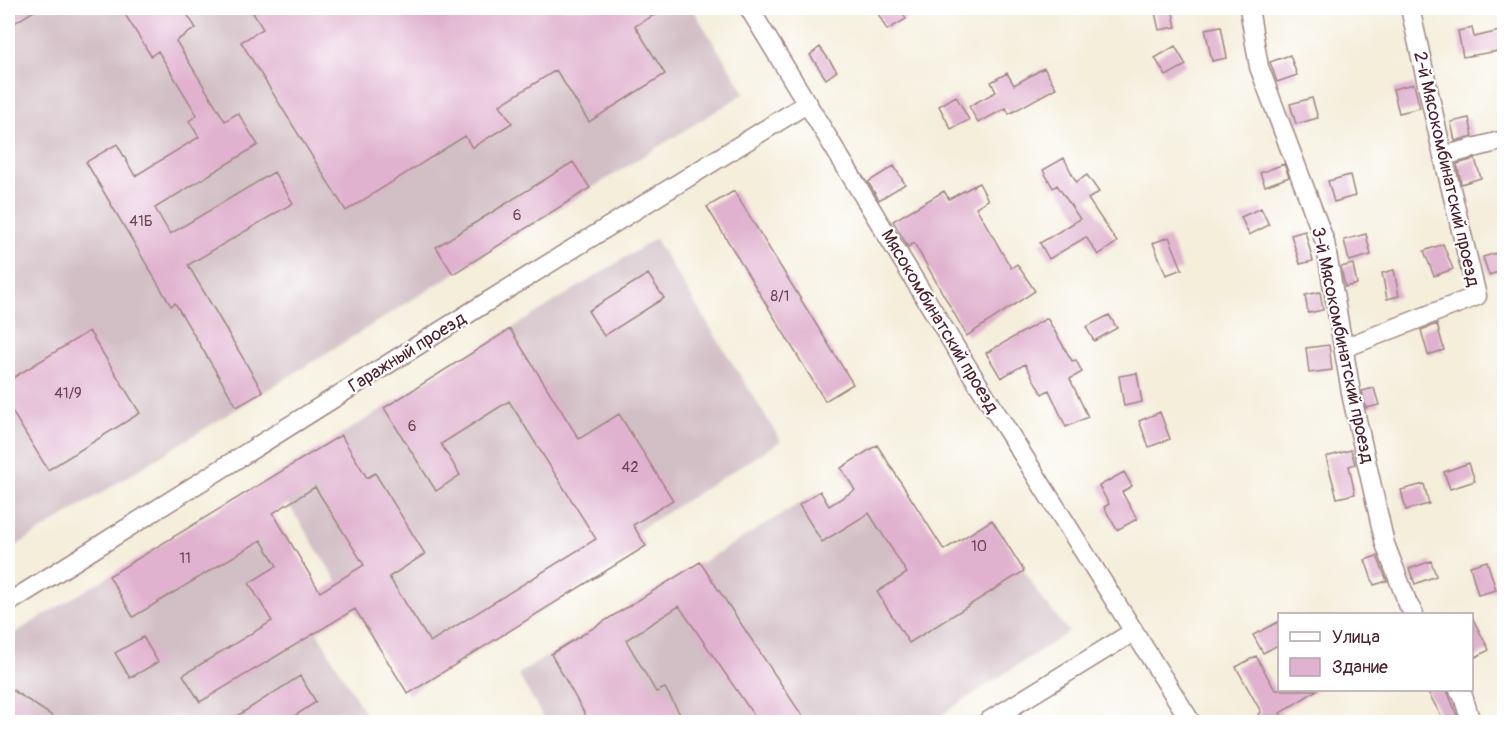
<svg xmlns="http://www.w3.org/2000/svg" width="1512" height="730" viewBox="0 0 1512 730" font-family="Pangolin,sans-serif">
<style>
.industrial{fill:#d2bec5}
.building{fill:#e0b2cf;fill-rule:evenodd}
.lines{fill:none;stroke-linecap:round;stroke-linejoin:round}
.minor-casing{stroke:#9f8683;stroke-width:21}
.minor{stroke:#fff;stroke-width:18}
.labels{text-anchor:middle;stroke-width:4.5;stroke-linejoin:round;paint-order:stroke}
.number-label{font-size:15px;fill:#704454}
.street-label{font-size:18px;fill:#4a1f2b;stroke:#fff}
</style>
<rect width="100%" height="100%" fill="#fff"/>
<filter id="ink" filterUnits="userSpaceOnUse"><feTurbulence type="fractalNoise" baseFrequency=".0167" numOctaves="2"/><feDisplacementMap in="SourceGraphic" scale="12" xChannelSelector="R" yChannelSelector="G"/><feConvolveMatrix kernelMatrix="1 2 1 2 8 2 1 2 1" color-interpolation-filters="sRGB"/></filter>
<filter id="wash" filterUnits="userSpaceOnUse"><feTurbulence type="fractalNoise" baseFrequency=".008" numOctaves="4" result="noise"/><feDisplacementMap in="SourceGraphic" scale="24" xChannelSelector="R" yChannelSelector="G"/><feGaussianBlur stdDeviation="1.35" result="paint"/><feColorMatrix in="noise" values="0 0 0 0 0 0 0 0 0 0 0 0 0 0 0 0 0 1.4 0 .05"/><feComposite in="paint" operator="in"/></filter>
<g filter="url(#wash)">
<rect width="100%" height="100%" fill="#f4eedb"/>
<path class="industrial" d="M8,8H692L745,93L8,551Z
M655,239L781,441L637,531L646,546L408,694L272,478Z
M877,445L943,550L992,520L1042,599L1069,632L930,722H546L518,674L820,491L829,506L854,490L841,468Z
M257,487L337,619L317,632L370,722H8V637Z"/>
<g id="blocks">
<path class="building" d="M8,8H39L8,27Z
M121,8H183L196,28L176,41L225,121L238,113L258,145L155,208L170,234L274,172L293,203L188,265L263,392L237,407L175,303L171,306L86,162L117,144L135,176L199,137L189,121L197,115L158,51L151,56Z
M261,8H666L635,26L665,74L589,122L556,70L500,105L512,123L472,148L465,136L346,211L241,42L263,29L253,13Z
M875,8H900L906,19L887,30Z
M1154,8H1172L1176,27L1159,30Z
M1221,26L1227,58L1212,61L1205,29Z
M1472,28L1474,37L1504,30V50L1463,57L1458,31Z
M1175,46L1186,65L1166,76L1155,58Z
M820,47L837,71L826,79L810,55Z
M1290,55L1297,75L1277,82L1270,62Z
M1044,68L1056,88L1009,114L1006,108L978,123L969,106L996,92L991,82L1007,73L1014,85Z
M1414,84L1420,108L1399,113L1393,89Z
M956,96L969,120L951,129L939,106Z
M1312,98L1318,118L1296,124L1290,104Z
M1469,118L1473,136L1455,141L1451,122Z
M1064,158L1076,182L1087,175L1099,192L1088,199L1117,242L1098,255L1086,237L1049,259L1040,243L1080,219L1057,185L1053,188L1043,170Z
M1475,159L1481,178L1461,184L1457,164Z
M573,162L590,188L453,274L436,247Z
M1284,164L1289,177L1265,186L1260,173Z
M894,166L905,184L879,200L868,182Z
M1350,175L1355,196L1334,202L1328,181Z
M979,183L988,200L976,207L1011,268L1017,264L1035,291L967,336L914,243L908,247L893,221L944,191L949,199Z
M734,191L853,384L825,401L707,207Z
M1261,208L1269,225L1249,235L1241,217Z
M1305,231L1313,261L1300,264L1291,235Z
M1366,234L1371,255L1349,261L1344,240Z
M1169,237L1182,269L1166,275L1153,243Z
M1443,244L1453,269L1434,276L1424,251Z
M1500,252L1504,270L1489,275L1483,257Z
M1353,264L1357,284L1345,287L1341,267Z
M1394,270L1399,296L1387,299L1382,273Z
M648,274L664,298L604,336L588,311Z
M1320,292L1323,310L1308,313L1305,295Z
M1109,315L1117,328L1094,341L1086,327Z
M1047,318L1072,361L1076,360L1082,372L1070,379L1088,417L1066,427L1049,390L1042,394L1025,364L1001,378L986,353Z
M1437,324L1444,350L1428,355L1421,330Z
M510,329L579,439L619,414L673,500L633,525L646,546L408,694L355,609L200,702L183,675L272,621L249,583L277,566L261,540L133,617L109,576L341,435L367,478L375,473L425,554L389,577L430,642L596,539L509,401L441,444L460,475L436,491L384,408ZM315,487L364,565L320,592L273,513Z
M89,331L140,413L48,470L8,405V381Z
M1329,345L1332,370L1309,373L1306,348Z
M1137,373L1142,402L1124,406L1119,376Z
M1374,388L1379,405L1366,408L1362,391Z
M1160,412L1170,439L1149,447L1139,421Z
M877,445L944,550L992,520L1024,571L909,643L877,592L907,573L869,513L822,542L799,505L820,491L829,506L855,490L841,468Z
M1351,450L1355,464L1349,466L1355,494L1337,498L1326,457Z
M1469,463L1475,481L1450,489L1444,472Z
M1124,472L1132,486L1122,492L1137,519L1117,530L1104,507L1109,504L1099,486Z
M1424,484L1429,504L1406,510L1401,490Z
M1377,556L1387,581L1374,585L1365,560Z
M1431,561L1436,576L1415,584L1409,569Z
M1487,561L1496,590L1478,595L1470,566Z
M700,562L807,723H759L679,606L626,640L656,692L665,688L685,723H590L551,654Z
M1472,617L1489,650L1472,659Z
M1280,621V644L1263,653L1253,635Z
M143,637L158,662L130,678L115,653Z
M1256,656L1275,690H1317L1280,713L1285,723H1263L1258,714L1261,712L1236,667Z
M300,676L316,702L284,723H226Z
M8,687L63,723H8Z
M1427,690H1447L1458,718L1445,723Z"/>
</g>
</g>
<g filter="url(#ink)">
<use href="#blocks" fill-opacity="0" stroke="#9f8683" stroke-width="1.5"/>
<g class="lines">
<g class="minor-casing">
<path id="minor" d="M749,8L963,360L1191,722
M1249,8L1259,67L1325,242L1352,398L1385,544L1408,604L1414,614
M1443,156L1504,140
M1344,348L1477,296L1443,156L1410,8
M8,603L482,305L808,103
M1459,690L1463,696L1471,722
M987,722L1133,632"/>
</g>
<use href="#minor" class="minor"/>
</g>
</g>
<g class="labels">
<g class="number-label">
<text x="517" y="220">6</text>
<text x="141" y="226">41Б</text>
<text x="780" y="301">8/1</text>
<text x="68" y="398">41/9</text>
<text x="412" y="431">6</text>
<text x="630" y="472">42</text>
<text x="979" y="551">10</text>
<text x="185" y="563">11</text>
</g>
<g class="street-label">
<text transform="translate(1447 169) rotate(77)" y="6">2-й Мясокомбинатский проезд</text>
<text transform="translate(940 321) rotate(59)" y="6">Мясокомбинатский проезд</text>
<text transform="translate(1343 345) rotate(78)" y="6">3-й Мясокомбинатский проезд</text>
<text transform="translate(407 352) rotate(-32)" y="6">Гаражный проезд</text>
</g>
</g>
<rect width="1512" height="730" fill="none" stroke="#fff" stroke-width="30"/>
<rect x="1278" y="613" width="195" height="78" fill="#ffffff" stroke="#b7a5aa" stroke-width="1.5"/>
<rect x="1290" y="632" width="30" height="9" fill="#ffffff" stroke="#b7a5aa" stroke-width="1.5"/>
<text x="1332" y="643" font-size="18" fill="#4a1f2b">Улица</text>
<rect x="1290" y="658" width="30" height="18" fill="#e0b2cf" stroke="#b7a5aa" stroke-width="1.5"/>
<text x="1332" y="673" font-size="18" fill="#4a1f2b">Здание</text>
</svg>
